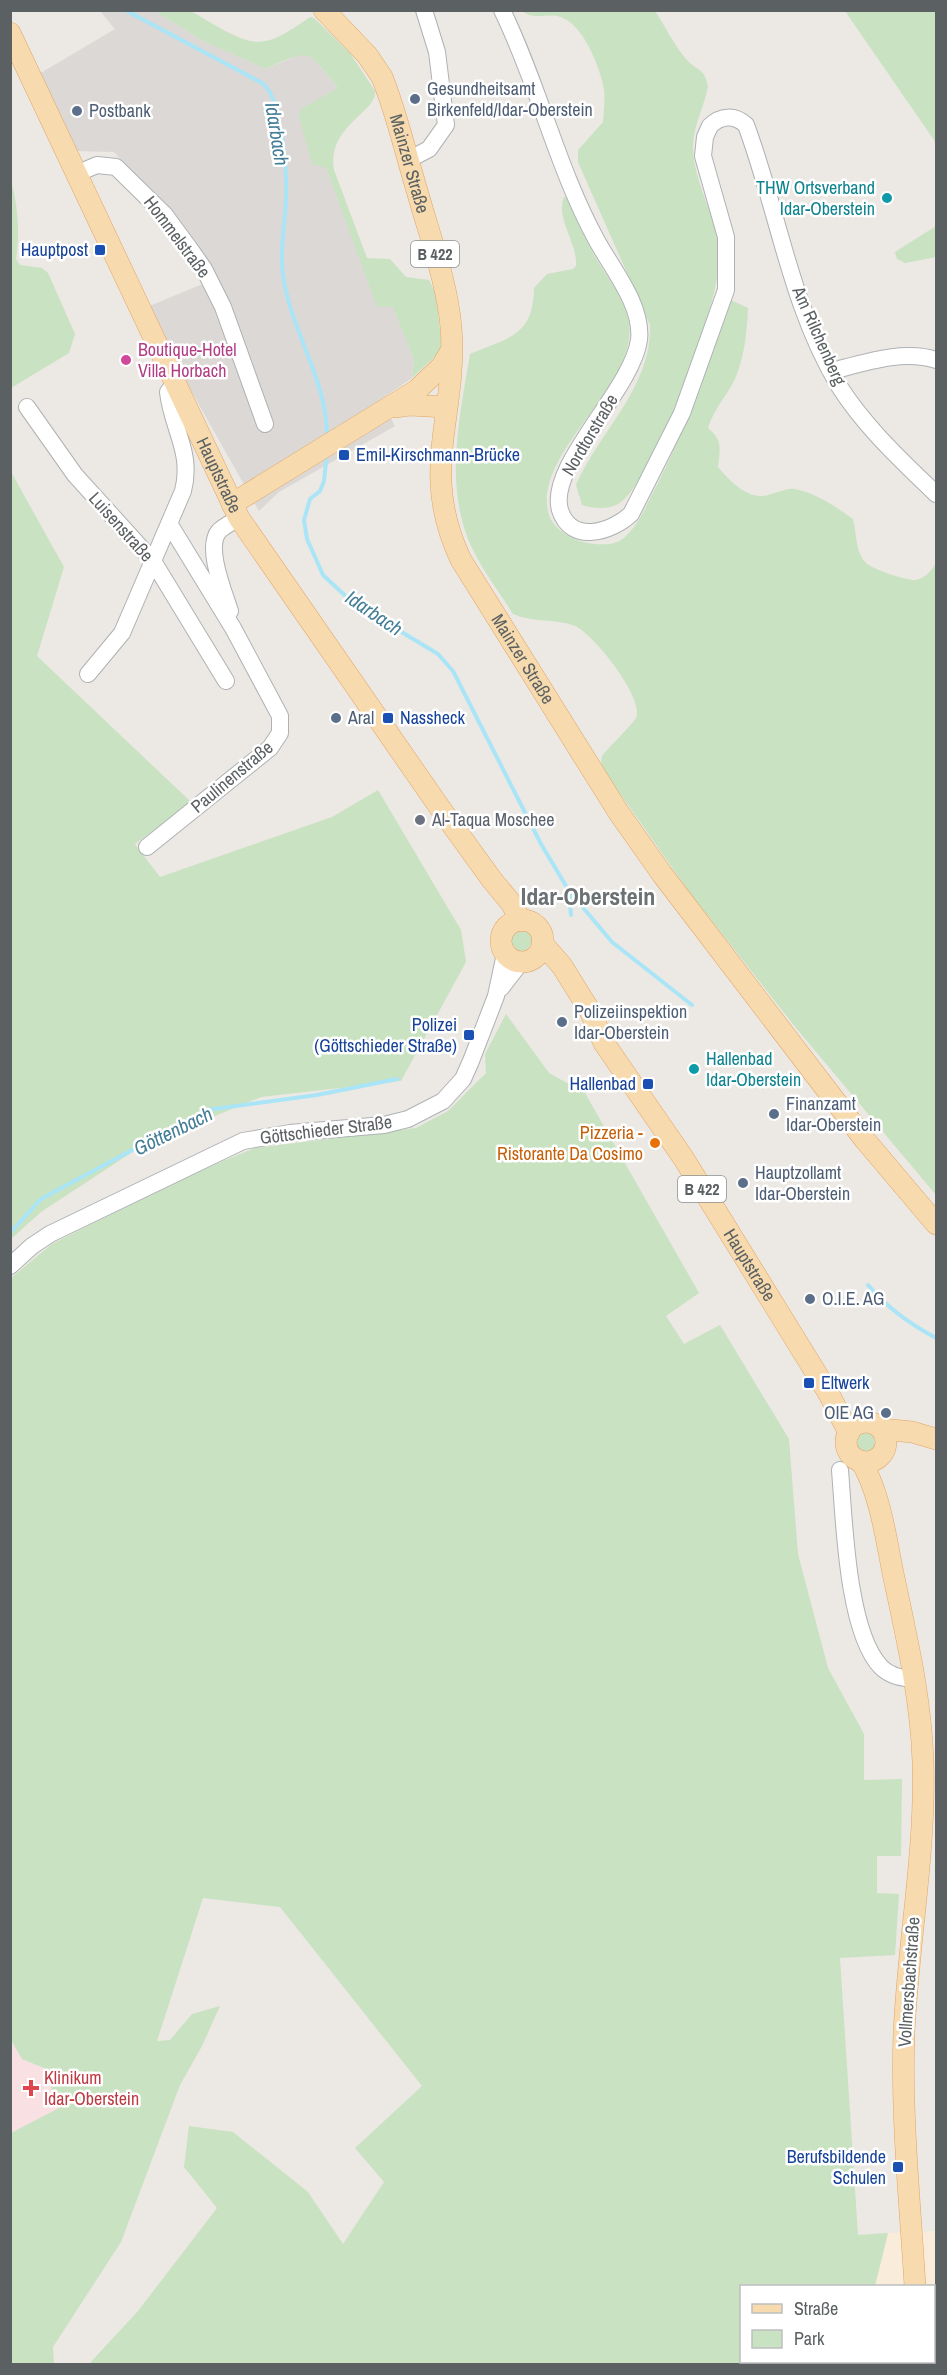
<svg xmlns="http://www.w3.org/2000/svg" width="947" height="2375" viewBox="0 0 947 2375" font-family="'Archivo Narrow',sans-serif">
<style>
.commercial{fill:#faecda}
.industrial{fill:#dbd8d5}
.medical{fill:#f8e0e3}
.green{fill:#c9e2c2}
.lines{fill:none;stroke-linecap:round;stroke-linejoin:round}
.stream{stroke:#a9e5f6;stroke-width:4}
.minor-casing{stroke:#aeb2b4;stroke-width:18}
.major-casing{stroke:#e3a466;stroke-width:22}
.minor{stroke:#fff;stroke-width:16}
.major{stroke:#f7dbae;stroke-width:21}
.service-dot{fill:#5c6f8a;stroke:#fff;stroke-width:2}
.culture-dot{fill:#0f9aa8;stroke:#fff;stroke-width:2}
.transit-dot{fill:#1a4fb4;stroke:#fff;stroke-width:2}
.hotel-dot{fill:#d1479c;stroke:#fff;stroke-width:2}
.worship-dot{fill:#6b7280;stroke:#fff;stroke-width:2}
.food-dot{fill:#e8710a;stroke:#fff;stroke-width:2}
.health-dot{fill:#e0444e;stroke:#fff;stroke-width:2}
.labels{text-anchor:middle;stroke-width:5;stroke-linejoin:round;paint-order:stroke}
.shield{fill:#fff;stroke:#8c9091;stroke-width:1.5}
.shield-label{font-size:16px;font-weight:bold;fill:#5b6062}
.service-label{font-size:18px;fill:#4e5e75;stroke:#fff;text-anchor:start}
.street-label{font-size:18px;fill:#5b6062;stroke:#fff}
.culture-label{font-size:18px;fill:#0d838f;stroke:#fff;text-anchor:end}
.transit-label{font-size:18px;fill:#164399;stroke:#fff;text-anchor:end}
.hotel-label{font-size:18px;fill:#b23c85;stroke:#fff;text-anchor:start}
.worship-label{font-size:18px;fill:#5b616d;stroke:#fff;text-anchor:start}
.food-label{font-size:18px;fill:#c56008;stroke:#fff;text-anchor:end}
.health-label{font-size:18px;fill:#be3a42;stroke:#fff;text-anchor:start}
.water-label{font-size:20px;font-style:italic;fill:#437d96;stroke:#fff}
.district-label{font-size:24px;font-weight:bold;fill:#6c7274;stroke:#fff}
</style>
<rect width="100%" height="100%" fill="#ece8e3"/>
<path class="commercial" d="M936,2231V2364H838L839,2362H934V2286H875L888,2233Z"/>
<path class="industrial" d="M100,11H155L201,40L266,69L303,53L311,55L338,88L301,110L326,168L377,306H393L414,360L412,378L380,400L395,426L279,492L259,511L167,348L147,307L205,283L131,171L114,152L76,151L39,74L115,29Z"/>
<path class="medical" d="M10,2040L22,2059L44,2068L60,2108L11,2133Z"/>
<path class="green" d="M155,11C166,11 178,9 188,11C196,12 205,20 213,24C258,51 268,46 310,17L314,18L350,53L375,91C378,112 326,126 334,170L367,258L390,259L406,277L429,280L436,294L442,350L412,378L414,360L393,307H377L326,168L312,164L299,117L301,109L338,88C306,49 312,48 266,69L201,40Z
M522,11H655C665,26 674,45 686,59C697,72 704,66 708,87C704,107 692,129 693,149C694,177 709,205 716,232C718,243 718,257 718,268C717,309 653,479 621,502C610,510 595,509 582,505L576,485C599,432 652,387 650,325L578,162V150L603,122C604,111 605,99 604,89C600,67 582,20 557,16C543,14 534,20 522,11Z
M845,11H936V143Z
M11,180C18,207 20,232 16,259L20,265L42,268L48,273L75,334L69,353L11,388Z
M564,197H567C575,217 584,236 594,255C606,276 622,294 628,318C644,384 530,452 549,515C553,528 571,539 583,542C596,545 616,547 626,536C640,523 648,501 657,485C687,425 709,364 731,300L748,308C747,330 745,353 737,374C730,393 714,407 708,428C723,440 720,449 718,467C729,480 748,501 768,495C777,493 786,488 795,489C816,493 836,507 853,519C857,533 855,552 866,563C874,570 905,580 915,580C925,579 931,571 936,563V1195L796,1028L690,893L609,778L601,763L602,756C608,748 633,724 636,718C645,699 594,634 575,626C555,618 533,623 513,614C498,590 479,566 468,539C445,479 460,415 470,354C510,337 533,336 534,288L547,274L573,269L576,266C578,243 555,219 564,197Z
M936,226V257L905,263L897,259L895,252Z
M10,470L64,567L37,656L191,802L135,844L160,877L332,817L378,790L461,930L466,962L401,1081L261,1097L140,1147L41,1212L11,1239Z
M510 940a11 11 0 1 1 22 0a11 11 0 1 1-22 0Z
M506,1014L549,1073L585,1093L699,1293L666,1316L684,1344L720,1325L789,1439L798,1554L828,1668L864,1734V1780L902,1779L901,1856H877V1893L899,1894L895,1955L840,1958L858,2235L888,2233L875,2286H742V2362H839L838,2364H89L138,2311L217,2208L184,2167L189,2126L233,2132L308,2192L343,2244L384,2182L355,2148L422,2086L280,1907L203,1898L157,2041L170,2040L192,2014L220,2006L202,2046L180,2085L121,2242L53,2347L54,2364H11V2133L59,2108L44,2068L22,2059L11,2040V1278L52,1244L189,1175L255,1148L416,1128L448,1111L486,1073L485,1054Z
M855 1442a12 12 0 1 1 24 0a12 12 0 1 1-24 0Z"/>
<g class="lines">
<path class="stream" d="M125,10L262,83C283,99 287,173 286,201C285,222 281,243 282,265C286,325 327,376 327,436
M327,453L324,481L320,491L310,499L304,520L307,539L323,575L352,602L438,654L453,671L541,844L569,891L612,942L692,1005
M569,892L571,915
M10,1233L41,1199L207,1110L317,1095L397,1079
M868,1285C887,1308 910,1324 936,1338
M842,2364L843,2362"/>
<g class="minor-casing">
<path id="minor" d="M502,10C539,86 557,168 597,241C613,270 643,306 639,340C632,390 547,466 560,510C571,545 612,532 631,514L682,413L726,290V237L703,156L705,137L710,126C721,115 735,115 746,125C778,211 791,307 839,386C865,427 901,460 936,494
M408,160L429,149L446,125L437,52L424,10
M76,174L97,165L116,167L165,215L190,249L204,269L223,307L265,424
M832,371C863,363 904,349 936,360
M27,407L75,475L153,561L226,681
M230,611C224,592 205,547 219,531C224,526 233,522 239,518
M88,674L122,633L183,491C193,452 172,429 168,392L175,383
M147,847L270,748L280,733V716L233,628L170,525
M501,988L521,962
M10,1266L32,1246L50,1234L243,1141L290,1133L384,1125L408,1119L443,1101L463,1079L471,1061L496,996L505,954
M840,1470C844,1518 847,1632 881,1667C891,1677 903,1678 915,1679"/>
</g>
<g class="major-casing">
<g id="major">
<path id="s1" d="M324,10L367,55L382,77C397,114 406,155 418,194C430,237 447,282 451,327C458,416 418,470 461,560L619,813L662,874L865,1140L936,1224"/>
<path id="s2" d="M10,33L239,518L440,808L492,880L511,903L521,921"/>
<path d="M395,407L409,405L446,407"/>
<path d="M232,504L417,390L442,366L451,351"/>
<circle cx="522" cy="941" r="21"/>
<path id="s3" d="M542,943L562,966L590,1011L604,1043L684,1159L829,1394L849,1433"/>
<circle cx="866" cy="1442" r="20"/>
<path d="M881,1429L912,1432L936,1439"/>
<path d="M861,1461C881,1495 886,1540 894,1578C907,1639 921,1699 923,1762C926,1850 908,1944 904,2033C901,2117 910,2202 915,2286"/>
<path d="M918,2362V2364"/>
</g>
</g>
<use href="#minor" class="minor"/>
<use href="#major" class="major"/>
</g>
<g class="service-dot">
<circle cx="415" cy="99" r="6"/>
<circle cx="77" cy="111" r="6"/>
<circle cx="336" cy="718" r="6"/>
<circle cx="562" cy="1022" r="6"/>
<circle cx="774" cy="1114" r="6"/>
<circle cx="743" cy="1183" r="6"/>
<circle cx="810" cy="1299" r="6"/>
<circle cx="886" cy="1413" r="6"/>
</g>
<g class="culture-dot">
<circle cx="887" cy="198" r="6"/>
<circle cx="694" cy="1069" r="6"/>
</g>
<g class="transit-dot">
<rect x="94" y="244" width="12" height="12" rx="3"/>
<rect x="338" y="449" width="12" height="12" rx="3"/>
<rect x="382" y="712" width="12" height="12" rx="3"/>
<rect x="463" y="1029" width="12" height="12" rx="3"/>
<rect x="642" y="1078" width="12" height="12" rx="3"/>
<rect x="803" y="1377" width="12" height="12" rx="3"/>
<rect x="892" y="2161" width="12" height="12" rx="3"/>
</g>
<circle class="hotel-dot" cx="126" cy="360" r="6"/>
<circle class="worship-dot" cx="420" cy="820" r="6"/>
<circle class="food-dot" cx="655" cy="1143" r="6"/>
<path class="health-dot" d="M28 2079h6v6h6v6h-6v6h-6v-6h-6v-6h6z"/>
<g class="labels">
<g class="shield">
<rect x="411" y="241" width="48" height="26" rx="4.5"/>
<rect x="678" y="1176" width="48" height="26" rx="4.5"/>
</g>
<g class="shield-label">
<text x="435" y="260">B 422</text>
<text x="702" y="1195">B 422</text>
</g>
<g class="service-label">
<text x="427" y="95">Gesundheitsamt<tspan x="427" dy="21">Birkenfeld/Idar-Oberstein</tspan></text>
<text x="89" y="117">Postbank</text>
<text x="348" y="724">Aral</text>
<text x="574" y="1018">Polizeiinspektion<tspan x="574" dy="21">Idar-Oberstein</tspan></text>
<text x="786" y="1110">Finanzamt<tspan x="786" dy="21">Idar-Oberstein</tspan></text>
<text x="755" y="1179">Hauptzollamt<tspan x="755" dy="21">Idar-Oberstein</tspan></text>
<text x="822" y="1305">O.I.E. AG</text>
<text x="874" y="1419" text-anchor="end">OIE AG</text>
</g>
<g class="street-label">
<text dy="6" stroke="none"><textPath href="#s1" startOffset="180">Mainzer Straße</textPath></text>
<text transform="translate(177 237) rotate(53)" y="6">Hommelstraße</text>
<text transform="translate(819 336) rotate(66)" y="6">Am Rilchenberg</text>
<text transform="translate(590 435) rotate(-59)" y="6">Nordtorstraße</text>
<text dy="6" stroke="none"><textPath href="#s2" startOffset="489">Hauptstraße</textPath></text>
<text transform="translate(121 527) rotate(48)" y="6">Luisenstraße</text>
<text dy="6" stroke="none"><textPath href="#s1" startOffset="702">Mainzer Straße</textPath></text>
<text transform="translate(232 777) rotate(-40)" y="6">Paulinenstraße</text>
<text transform="translate(326 1130) rotate(-7)" y="6">Göttschieder Straße</text>
<text dy="6" stroke="none"><textPath href="#s3" startOffset="384">Hauptstraße</textPath></text>
<text transform="translate(909 1982) rotate(-86)" y="6">Vollmersbachstraße</text>
</g>
<g class="culture-label">
<text x="875" y="194">THW Ortsverband<tspan x="875" dy="21">Idar-Oberstein</tspan></text>
<text x="706" y="1065" text-anchor="start">Hallenbad<tspan x="706" dy="21">Idar-Oberstein</tspan></text>
</g>
<g class="transit-label">
<text x="88" y="256">Hauptpost</text>
<text x="356" y="461" text-anchor="start">Emil-Kirschmann-Brücke</text>
<text x="400" y="724" text-anchor="start">Nassheck</text>
<text x="457" y="1031">Polizei<tspan x="457" dy="21">(Göttschieder Straße)</tspan></text>
<text x="636" y="1090">Hallenbad</text>
<text x="821" y="1389" text-anchor="start">Eltwerk</text>
<text x="886" y="2163">Berufsbildende<tspan x="886" dy="21">Schulen</tspan></text>
</g>
<g class="hotel-label">
<text x="138" y="356">Boutique-Hotel<tspan x="138" dy="21">Villa Horbach</tspan></text>
</g>
<g class="worship-label">
<text x="432" y="826">Al-Taqua Moschee</text>
</g>
<g class="food-label">
<text x="643" y="1139">Pizzeria -<tspan x="643" dy="21">Ristorante Da Cosimo</tspan></text>
</g>
<g class="health-label">
<text x="44" y="2084">Klinikum<tspan x="44" dy="21">Idar-Oberstein</tspan></text>
</g>
<g class="water-label">
<text transform="translate(277 134) rotate(81)" y="7">Idarbach</text>
<text transform="translate(374 613) rotate(34)" y="7">Idarbach</text>
<text transform="translate(173 1131) rotate(-26)" y="7">Göttenbach</text>
</g>
<g class="district-label">
<text x="588" y="905">Idar-Oberstein</text>
</g>
</g>
<rect width="947" height="2375" fill="none" stroke="#5b6062" stroke-width="24"/>
<rect x="740" y="2285" width="195" height="78" fill="#ffffff" stroke="#bdbfc0" stroke-width="1.5"/>
<rect x="752" y="2304" width="30" height="9" fill="#f7dbae" stroke="#bdbfc0" stroke-width="1.5"/>
<text x="794" y="2315" font-size="18" fill="#5b6062">Straße</text>
<rect x="752" y="2330" width="30" height="18" fill="#c9e2c2" stroke="#bdbfc0" stroke-width="1.5"/>
<text x="794" y="2345" font-size="18" fill="#5b6062">Park</text>
</svg>
